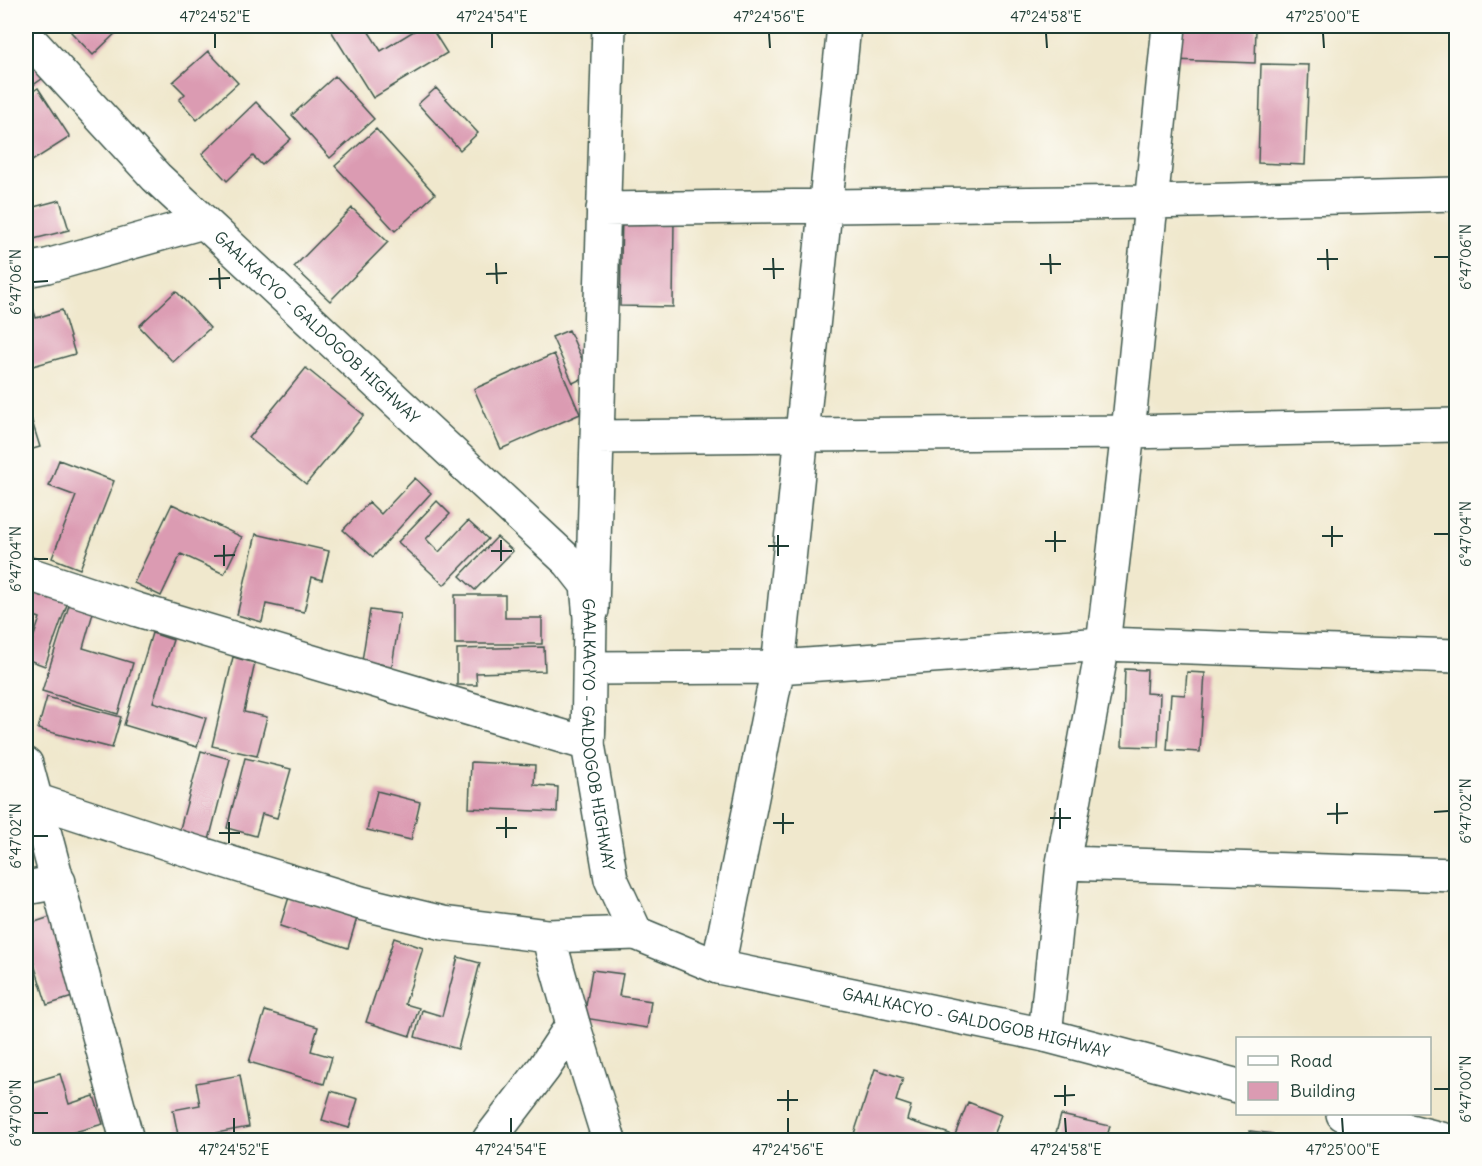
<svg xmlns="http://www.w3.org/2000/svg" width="1482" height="1166" viewBox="0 0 1482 1166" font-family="Delius,sans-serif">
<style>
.building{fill:#db9bb2}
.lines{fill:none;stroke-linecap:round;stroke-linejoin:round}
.street-casing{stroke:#3e574b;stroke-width:36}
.secondary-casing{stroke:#3e574b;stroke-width:36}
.street{stroke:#fff;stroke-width:33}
.secondary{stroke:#fff;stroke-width:33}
.ticks{fill:none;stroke:#1f3d34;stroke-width:2}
.labels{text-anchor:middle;stroke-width:4.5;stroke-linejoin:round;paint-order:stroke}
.street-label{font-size:16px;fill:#1f3d34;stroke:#fdfcf7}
.neatline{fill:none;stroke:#1f3d34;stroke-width:2}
.ticks-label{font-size:15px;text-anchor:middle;fill:#1f3d34}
</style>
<rect width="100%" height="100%" fill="#fdfcf7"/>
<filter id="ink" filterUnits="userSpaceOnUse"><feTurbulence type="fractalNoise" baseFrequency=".0167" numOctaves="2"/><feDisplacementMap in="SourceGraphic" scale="12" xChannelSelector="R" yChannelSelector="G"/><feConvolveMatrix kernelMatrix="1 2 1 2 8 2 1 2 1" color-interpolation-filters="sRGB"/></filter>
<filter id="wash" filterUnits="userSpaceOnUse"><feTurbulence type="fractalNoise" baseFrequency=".008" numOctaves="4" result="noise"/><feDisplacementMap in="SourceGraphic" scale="24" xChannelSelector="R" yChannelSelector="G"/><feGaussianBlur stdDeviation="1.35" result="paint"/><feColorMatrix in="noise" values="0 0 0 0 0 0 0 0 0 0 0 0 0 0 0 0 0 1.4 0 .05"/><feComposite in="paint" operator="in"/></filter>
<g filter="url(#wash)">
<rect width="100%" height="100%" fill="#f0e8cd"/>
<g id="blocks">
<path class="building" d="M78,26H123L93,55L71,32Z
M335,26H365L381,51L422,26H430L447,53L373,98L330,29Z
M1174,26H1243L1256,27L1255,63L1173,60Z
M208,51L238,83L197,120L179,100L185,94L173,82Z
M33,57L46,76L26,90V62Z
M1261,64L1309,65L1305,165L1258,163Z
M335,76L374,119L330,158L292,115Z
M38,88L70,137L29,163L26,157V96Z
M436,88L478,133L460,150L418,104Z
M256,102L291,139L262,165L253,156L227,181L202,154Z
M376,129L435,194L395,231L335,166Z
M60,200L69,230L26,241V209Z
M352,208L388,242L330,301L294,267Z
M622,217L674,218L673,307L620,306Z
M26,285L36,318L62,310L75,354L26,368Z
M176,291L210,328L173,362L139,326Z
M569,330L589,375L573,383L552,337Z
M554,354L580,414L501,449L474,389Z
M306,368L364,415L306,484L249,438Z
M26,402L40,447L26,451Z
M59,460L114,481L80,569L52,558L76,496L49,486Z
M415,478L431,493L373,557L343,530L369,502L381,514Z
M437,501L450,514L426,539L439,552L468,521L488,539L444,585L398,542Z
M172,504L242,537L224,574L181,554L161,596L134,583Z
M256,534L329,551L322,580L312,577L304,612L266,604L262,622L237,615Z
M497,537L513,551L475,590L460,576Z
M26,581L70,596L45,666L26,659L40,618L26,613Z
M455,595H505V618H542V644H455Z
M71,599L95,606L83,648L133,663L118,714L42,691Z
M370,610L400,614L392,666L362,661Z
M152,633L173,640L153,702L206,718L197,747L124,725Z
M544,647L545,671L476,673L477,685H457V649Z
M233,657L255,663L244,712L267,717L257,756L212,746Z
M1125,669L1147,670L1146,693L1160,694L1158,747L1122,746Z
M1187,672L1205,673L1200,752L1167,750L1171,694L1185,695Z
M47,697L121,717L112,748L38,729Z
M201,751L230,759L208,844L178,836Z
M245,758L291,769L277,818L262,814L256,836L227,828Z
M471,762L535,765L534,785L558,787L557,812L469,808Z
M377,791L420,802L411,840L367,830Z
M289,897L357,918L348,948L280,926Z
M56,915L82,994L47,1005L26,939V925Z
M394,938L423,948L405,1004L419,1008L410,1036L366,1022Z
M458,957L480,963L458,1049L415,1037L422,1010L442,1016Z
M592,970L623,974L619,996L651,1001L647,1028L584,1018Z
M265,1011L318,1027L311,1051L332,1057L324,1084L249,1062Z
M875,1069L903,1078L896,1101L911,1106L907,1120L950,1134L948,1140H852Z
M60,1074L69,1104L94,1096L103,1124L46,1140H26V1084Z
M240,1075L249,1127L179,1140L173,1110L200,1105L196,1083Z
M331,1091L358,1099L349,1128L322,1120Z
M968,1102L1001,1115L991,1140H953Z
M1061,1115L1110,1126L1106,1140H1054Z
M1250,1131L1273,1134L1272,1140H1249Z"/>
</g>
</g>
<g filter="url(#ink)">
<use href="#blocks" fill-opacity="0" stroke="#3e574b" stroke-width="1.5"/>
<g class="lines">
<g class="street-casing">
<path id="street" d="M603,209L1151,202L1456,194
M26,270L47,266L203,222
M597,437L1128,432L1456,425
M26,573L138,610L588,744L589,716
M592,610L609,26
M590,668L778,667L1103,644L1456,656
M26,764L127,1140
M26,797L182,848L361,903L443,923L548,936L636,933
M1063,863L1456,875
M26,888L59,882
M548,936L573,1024L609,1140
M718,967L778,667L844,26
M1045,1035L1063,863L1103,644L1128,432L1169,26
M489,1140L544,1068L573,1024"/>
</g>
<g class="secondary-casing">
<g id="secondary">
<path id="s1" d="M26,36L156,177L569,562L587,585L590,618L588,744L611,879L636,933L718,967L1045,1035L1238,1086"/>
<path d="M1343,1114L1445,1140"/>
</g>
</g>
<use href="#street" class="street"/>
<use href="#secondary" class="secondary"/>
</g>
</g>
<path class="ticks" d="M215,33V48M492,33V48M769,33L770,48M1046,33L1047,48M1323,33L1324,48M1327,249L1328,270M1050,254L1051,274M1434,257H1449M773,258L774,279M1317,259H1338M496,263L497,284M1040,264H1061M219,268L220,289M763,269H784M486,274L507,273M209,279L230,278M33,282L48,281M1332,526V547M1055,531V552M1434,534H1449M778,535V556M1322,536H1343M501,540V561M1045,541H1066M224,545V566M768,546H789M491,551H512M214,556L235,555M33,559H48M1337,803V824M1060,808V829M1434,812L1449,811M783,813V834M1327,814L1348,813M506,817V838M1050,818H1071M229,822V843M773,823H794M496,828H517M219,833H240M33,836H48M1065,1085V1106M1434,1089H1449M788,1090V1111M1054,1096L1075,1095M777,1100H798M33,1113H48M234,1118V1133M511,1118V1133M788,1118V1133M1065,1118L1066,1133M1342,1118L1343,1133"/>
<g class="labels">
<g class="street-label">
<text dy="6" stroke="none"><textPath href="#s1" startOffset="412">GAALKACYO - GALDOGOB HIGHWAY</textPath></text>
<text dy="6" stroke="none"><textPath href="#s1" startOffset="936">GAALKACYO - GALDOGOB HIGHWAY</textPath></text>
<text dy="6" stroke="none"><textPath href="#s1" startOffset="1494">GAALKACYO - GALDOGOB HIGHWAY</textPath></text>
</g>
</g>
<rect width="1482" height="1166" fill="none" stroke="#fdfcf7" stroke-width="66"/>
<rect x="1236" y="1037" width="195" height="78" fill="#fdfcf7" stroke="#a4b0a9" stroke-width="1.5"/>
<rect x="1248" y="1056" width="30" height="9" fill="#ffffff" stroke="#a4b0a9" stroke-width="1.5"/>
<text x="1290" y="1067" font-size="18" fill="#1f3d34">Road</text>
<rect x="1248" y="1082" width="30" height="18" fill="#db9bb2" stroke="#a4b0a9" stroke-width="1.5"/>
<text x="1290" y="1097" font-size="18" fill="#1f3d34">Building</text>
<rect x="33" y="33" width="1416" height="1100" class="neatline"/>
<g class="ticks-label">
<text x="215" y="22">47°24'52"E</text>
<text x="492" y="22">47°24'54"E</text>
<text x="769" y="22">47°24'56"E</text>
<text x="1046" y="22">47°24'58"E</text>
<text x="1323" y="22">47°25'00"E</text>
<text transform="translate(1466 257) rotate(-90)" y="5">6°47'06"N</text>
<text transform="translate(16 282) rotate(-90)" y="5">6°47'06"N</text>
<text transform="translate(1466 534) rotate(-90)" y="5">6°47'04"N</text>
<text transform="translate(16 559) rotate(-90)" y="5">6°47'04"N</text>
<text transform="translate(1466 811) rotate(-90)" y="5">6°47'02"N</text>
<text transform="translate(16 836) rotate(-90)" y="5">6°47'02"N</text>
<text transform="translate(1466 1089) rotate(-90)" y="5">6°47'00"N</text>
<text transform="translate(16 1113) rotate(-90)" y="5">6°47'00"N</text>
<text x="234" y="1155">47°24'52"E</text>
<text x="511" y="1155">47°24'54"E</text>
<text x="788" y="1155">47°24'56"E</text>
<text x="1066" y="1155">47°24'58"E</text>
<text x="1343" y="1155">47°25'00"E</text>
</g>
</svg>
